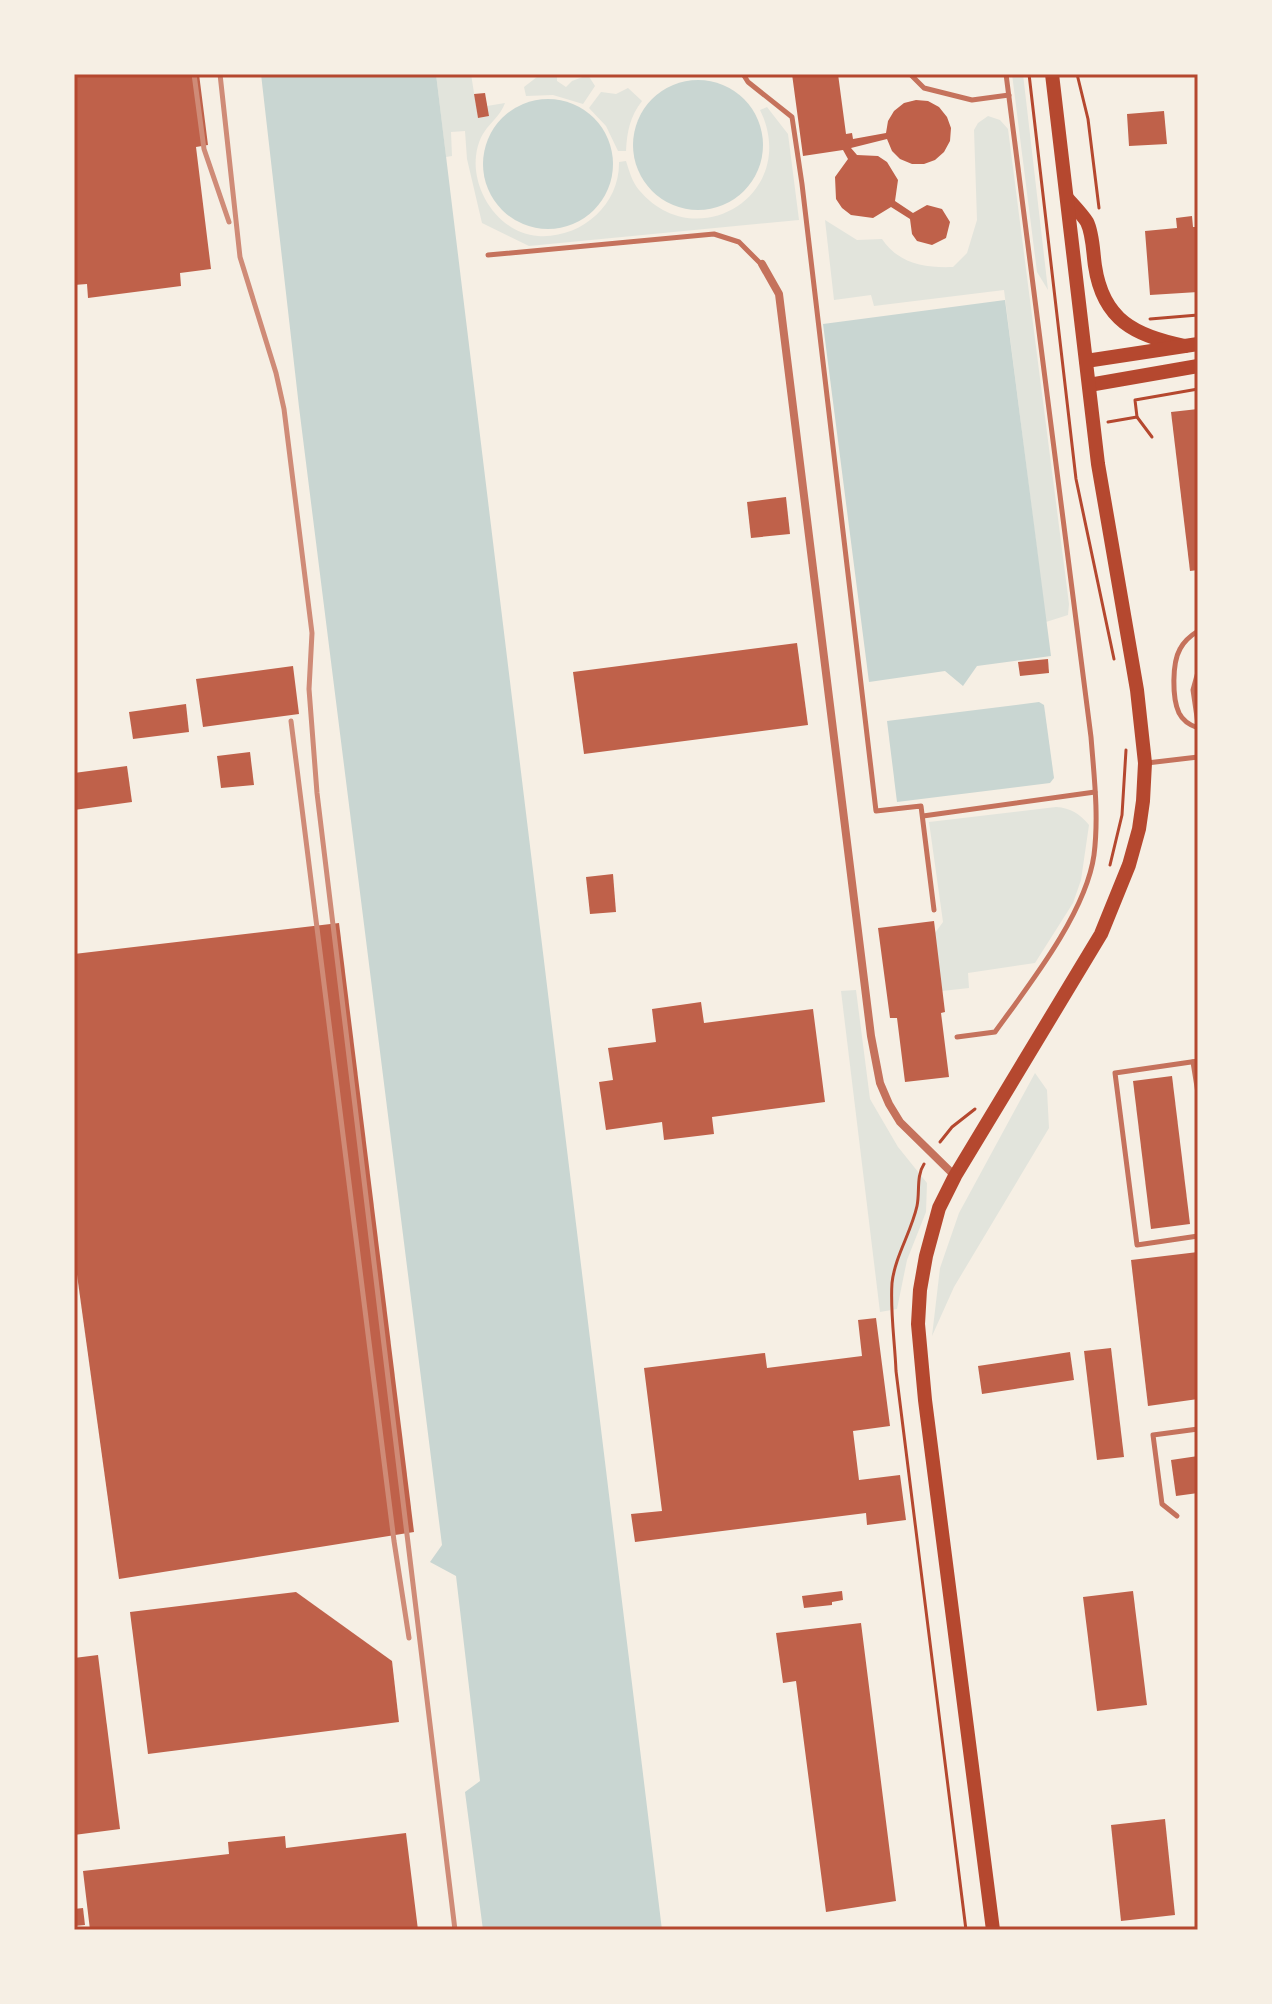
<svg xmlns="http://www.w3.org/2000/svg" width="1272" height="2004" font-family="Rubik,sans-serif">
	<rect width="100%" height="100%" fill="#f6efe4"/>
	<g fill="#e2e4dc">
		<path d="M436,74H471L478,118L488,116L487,106L505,103C497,124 480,125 476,156C472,191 499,233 538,236C581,239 620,205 619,162L626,161C629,170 632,182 639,190C696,258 801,194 760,110L767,107L788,134L799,220L529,246L482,223L467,159L465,131L451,132L452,156L446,157Z"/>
		<polygon points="1012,74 1023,74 1048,290 1037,272"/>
		<polygon points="557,75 557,81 566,87 572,81 588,75 595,86 583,104 553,95 526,96 524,87 537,77"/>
		<path d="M628,88L642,101C630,116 627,132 626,151H618L606,126L589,108L601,92L616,94Z"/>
		<path d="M988,116L1000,120L1008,129L1069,604L1068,615L1046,622L1004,290L874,306L871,295L834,300L825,220L857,240L882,239C899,264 925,268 953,267L967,253L977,220L974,130L978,123Z"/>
		<path d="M1056,807C1071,808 1080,814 1089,825L1081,880L1073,903L1035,963L968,973L969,988L942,991L935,933L943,922L929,822Z"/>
		<polygon points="856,990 870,1099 898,1147 927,1183 926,1212 907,1260 897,1309 880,1312 841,991"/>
		<polygon points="1035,1073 1047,1090 1049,1128 954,1287 932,1336 940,1268 959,1213"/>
	</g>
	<g fill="#c9d6d2">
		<polygon points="261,74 436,74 662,1930 483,1930 465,1792 480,1781 456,1576 430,1562 442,1545 299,407"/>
		<circle cx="698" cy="145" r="65"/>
		<circle cx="548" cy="164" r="65"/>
		<polygon points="1005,300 1051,656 977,666 963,686 945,671 869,682 823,324"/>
		<polygon points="1039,702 1044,705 1054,778 1050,783 897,802 887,721"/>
	</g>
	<g fill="#bf614a">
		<polygon points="74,74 199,74 208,145 196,147 211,269 180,273 181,286 88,298 87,284 74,285"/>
		<polygon points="792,74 838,74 846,134 852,133 853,139 886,133 888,121 894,111 904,103 916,100 928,101 939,107 947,117 951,128 950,141 944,152 935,160 924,164 912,164 900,159 892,151 887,139 851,148 857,155 878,156 887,162 898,180 895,201 913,213 927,205 942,209 950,222 946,238 932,245 917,241 912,234 910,219 891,207 873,218 851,215 842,208 836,199 835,177 848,159 843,150 803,156"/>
		<polygon points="485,93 489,116 478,118 474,94"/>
		<polygon points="1164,111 1167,144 1129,146 1127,114"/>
		<polygon points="1192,216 1193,227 1198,227 1198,292 1150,295 1145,231 1177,228 1176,218"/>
		<polygon points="1198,409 1198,570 1190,571 1171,412"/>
		<polygon points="786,497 790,534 751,538 747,502"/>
		<polygon points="797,643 808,725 584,754 573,672"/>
		<polygon points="1048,659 1049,673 1020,676 1018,662"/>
		<polygon points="293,666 299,714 203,727 196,679"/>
		<polygon points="186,704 189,732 133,739 129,712"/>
		<polygon points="250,752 254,785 221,788 217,756"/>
		<polygon points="127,766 132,802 74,810 74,773"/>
		<polygon points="613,874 616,912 590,914 586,877"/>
		<polygon points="934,921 945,1012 941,1013 949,1077 905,1082 897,1018 890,1018 878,928"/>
		<polygon points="339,923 414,1532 119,1579 74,1253 74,954"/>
		<polygon points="701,1002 704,1023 813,1009 825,1102 712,1117 714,1134 664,1140 662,1122 606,1130 599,1082 613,1080 608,1048 656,1042 652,1009"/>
		<polygon points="1172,1076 1190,1224 1151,1229 1133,1081"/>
		<polygon points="1198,1252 1198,1399 1148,1406 1131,1260"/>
		<polygon points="876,1318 890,1426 853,1431 859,1480 900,1475 906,1520 867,1525 866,1513 635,1542 631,1514 662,1511 644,1368 765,1353 767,1368 862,1356 858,1320"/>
		<polygon points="1111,1348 1124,1457 1097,1460 1084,1351"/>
		<polygon points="1070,1352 1074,1380 982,1394 978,1366"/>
		<polygon points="1198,1456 1198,1493 1176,1496 1171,1460"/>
		<polygon points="842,1591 843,1600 832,1602 832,1605 804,1608 802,1596"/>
		<polygon points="1133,1591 1147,1705 1097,1711 1083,1597"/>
		<polygon points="296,1592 392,1661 399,1722 148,1754 130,1612"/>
		<polygon points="861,1623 896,1901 826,1912 796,1681 783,1683 776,1633"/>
		<polygon points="98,1655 120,1829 74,1835 74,1658"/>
		<polygon points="1165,1819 1175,1915 1121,1921 1111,1825"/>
		<polygon points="406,1833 418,1930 90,1930 83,1871 229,1854 228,1842 285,1836 286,1848"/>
		<polygon points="83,1908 85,1925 74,1926 74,1909"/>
	</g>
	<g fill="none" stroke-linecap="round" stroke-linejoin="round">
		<g stroke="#b5482f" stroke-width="3">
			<polyline points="1029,74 1076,479 1114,659"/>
			<polyline points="1077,74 1088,119 1099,208"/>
			<polyline points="1150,319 1198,315"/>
			<polyline points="1137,417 1152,437"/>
			<polyline points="1108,422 1137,417 1135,400 1198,389"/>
			<polyline points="1110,865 1122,815 1126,750"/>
			<polyline points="940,1142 952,1127 975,1109"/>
			<path d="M924,1164C916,1176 920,1192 917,1206C911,1233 895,1256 892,1283C890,1312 895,1343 896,1371L966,1930"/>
		</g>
		<g stroke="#c5725c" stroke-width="5">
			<polyline points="743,74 748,82 792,117 802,184 876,811 921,806 934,910"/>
			<polyline points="910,74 924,88 972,100 1009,95"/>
			<polyline points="488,255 714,234 739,242 761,264"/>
			<path d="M1198,631C1190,636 1184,641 1180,649C1172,663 1172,698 1179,713C1183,721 1189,725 1198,728"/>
			<polyline points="1198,672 1193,690 1198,724"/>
			<polyline points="1147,763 1198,757"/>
			<polyline points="923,816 1095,792"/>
			<path d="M957,1037L995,1032C1029,985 1086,913 1094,855C1099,815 1094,776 1091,737L1006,74"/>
			<polyline points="1198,1061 1115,1073 1137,1245 1198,1236"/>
			<polyline points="1193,1062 1198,1093"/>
			<polyline points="1177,1516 1162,1504 1153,1435 1198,1429"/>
		</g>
		<polyline stroke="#c5725c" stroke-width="8" points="762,264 779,294 871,1036 880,1083 889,1104 900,1122 955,1176"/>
		<g stroke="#b5482f" stroke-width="14">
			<path d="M1067,198C1073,205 1082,214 1087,222C1093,234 1093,253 1095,266C1103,320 1135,336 1185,346"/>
			<polyline points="1086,361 1198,344"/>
			<polyline points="1089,385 1198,366"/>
			<polyline points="993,1930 925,1400 918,1324 920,1290 926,1256 939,1208 955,1176 1101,934 1129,865 1139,829 1143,801 1145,763 1137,690 1098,464 1052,74"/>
		</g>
		<g stroke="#cf8b77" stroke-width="5">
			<polyline points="194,74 204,149 229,222"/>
			<polyline points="220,74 240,257 276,373 284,409 312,633 309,689 317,793 455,1930"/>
			<polyline points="291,721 394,1541 409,1638"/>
		</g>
	</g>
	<rect width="1272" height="2004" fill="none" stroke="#f6efe4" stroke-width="152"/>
	<rect x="76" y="76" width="1120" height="1852" fill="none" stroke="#b5482f" stroke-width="3"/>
</svg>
